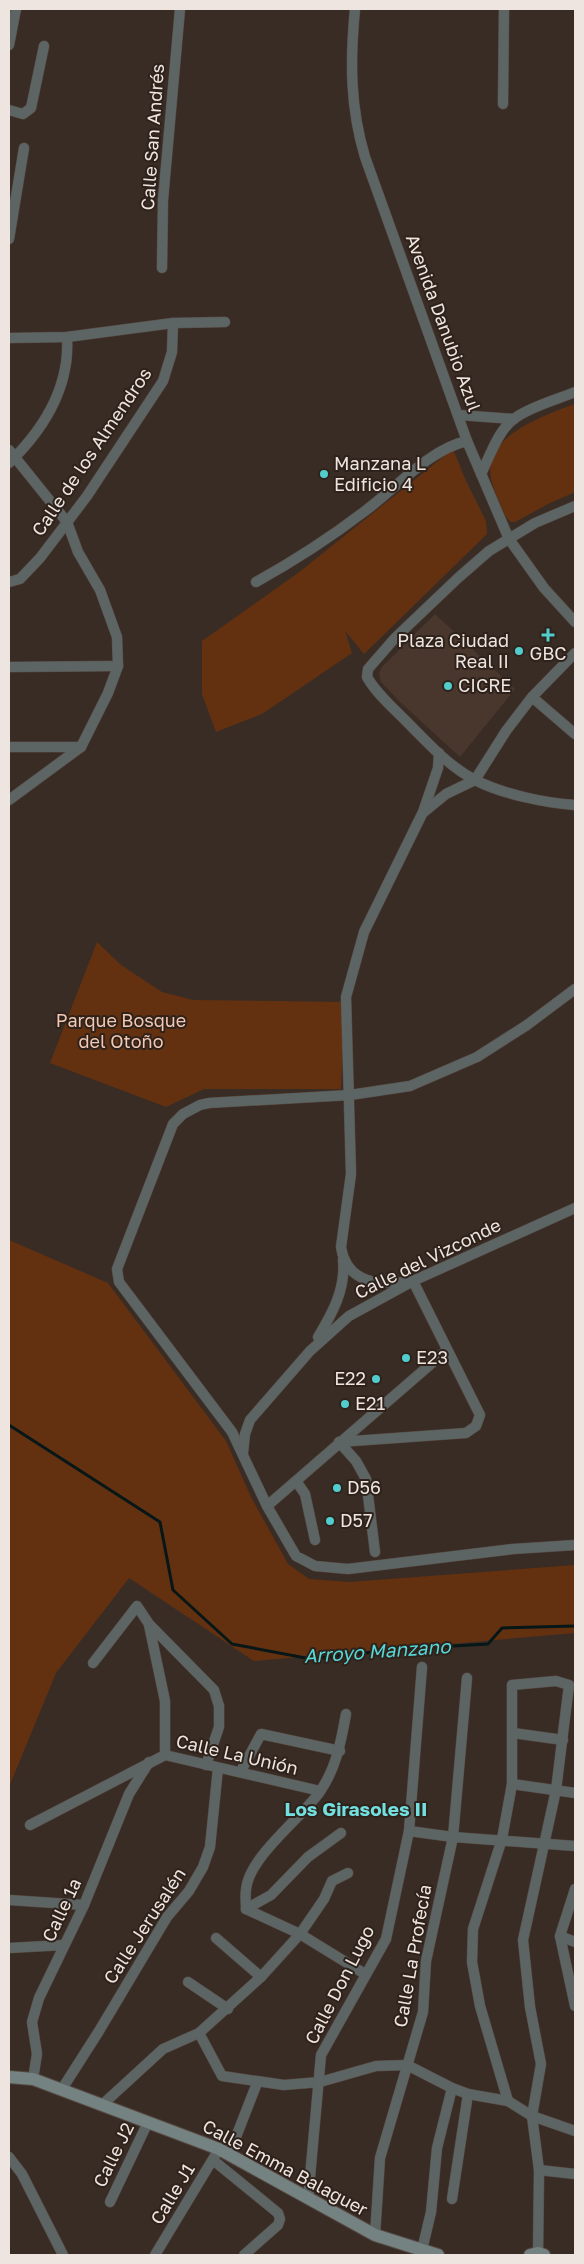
<svg xmlns="http://www.w3.org/2000/svg" width="584" height="2264" font-family="'Golos Text',sans-serif">
	<rect width="100%" height="100%" fill="#392c25"/>
	<polygon fill="#49372d" points="435,614 515,689 460,757 401,703 381,682 379,674 381,668"/>
	<g fill="#643110">
		<path d="M575,404V492L548,504L515,522H511L506,517C500,503 490,485 490,469C491,433 548,414 575,404Z"/>
		<polygon points="453,449 466,481 486,521 487,534 364,654 345,631 352,653 262,714 216,732 202,694 202,641 298,573"/>
		<polygon points="97,942 121,965 162,992 193,1000 344,1002 341,1089 204,1089 166,1107 50,1063"/>
		<polygon points="9,1240 108,1283 226,1441 251,1497 288,1564 309,1579 349,1582 575,1565 575,1633 254,1661 129,1578 56,1673 9,1787"/>
	</g>
	<g fill="none" stroke-linecap="round" stroke-linejoin="round">
		<polyline stroke="#071717" stroke-width="3" points="9,1425 160,1522 173,1590 232,1644 311,1659 400,1649 488,1644 502,1628 575,1626"/>
		<g stroke="#564a43" stroke-width="11">
			<g id="street">
				<path d="M355,9C350,61 350,107 365,157L467,441L509,539L544,588L575,622"/>
				<polyline points="9,45 16,9"/>
				<polyline points="503,104 504,9"/>
				<polyline points="9,110 23,114 31,108 44,46"/>
				<polyline points="9,239 24,148"/>
				<polyline points="162,268 163,200 180,9"/>
				<polyline points="9,338 67,337 173,323 225,322"/>
				<polyline points="459,415 514,419"/>
				<polyline points="9,450 67,522 78,552 100,590 117,637 118,666 108,693 81,747 9,800"/>
				<path d="M9,463C44,429 70,386 67,337"/>
				<path d="M481,474C490,456 498,430 515,418C532,406 556,400 575,392"/>
				<path d="M575,506L535,523L489,551L458,578L395,638L368,669L367,677C376,693 392,707 405,720C426,741 448,766 475,780C502,794 545,803 575,805"/>
				<polyline points="9,582 20,579 40,558 87,496 163,381 172,352 173,323"/>
				<path d="M256,582C294,561 331,537 365,511C396,488 430,449 467,441"/>
				<polyline points="9,667 118,666"/>
				<polyline points="532,697 575,734"/>
				<polyline points="9,747 81,747"/>
				<polyline points="424,812 446,794 475,780 506,731 532,697 575,653"/>
				<polyline points="575,989 527,1025 477,1057 410,1086 350,1095 209,1103 200,1105 183,1114 173,1124 117,1269 119,1282 232,1432 267,1506 296,1556 315,1566 348,1569 513,1549 575,1545"/>
				<path d="M413,1281C382,1286 347,1285 341,1247L351,1174L346,997L364,932L423,812L438,768L439,753"/>
				<path d="M318,1337C332,1314 346,1289 343,1260"/>
				<polyline points="339,1442 466,1433 476,1426 480,1415 413,1281"/>
				<polyline points="339,1442 356,1461 366,1479 375,1552"/>
				<polyline points="243,1453 245,1434 250,1420 310,1351 349,1316 413,1281 575,1208"/>
				<polyline points="296,1481 305,1494 315,1540"/>
				<polyline points="267,1506 447,1350"/>
				<polyline points="149,1625 165,1701 165,1755"/>
				<polyline points="93,1663 137,1606 149,1624 214,1690 219,1706 219,1727 206,1765"/>
				<polyline points="513,1733 563,1740"/>
				<polyline points="241,1771 261,1734 340,1751"/>
				<polyline points="512,1784 575,1793"/>
				<polyline points="30,1825 165,1755 320,1791"/>
				<polyline points="409,1831 453,1837 575,1846"/>
				<polyline points="575,1889 560,1936 575,2006"/>
				<polyline points="9,1900 84,1905"/>
				<path d="M246,1909C246,1903 245,1896 246,1890C248,1858 300,1819 319,1793C336,1769 341,1742 346,1714"/>
				<polyline points="246,1909 300,1934 365,1974"/>
				<polyline points="246,1909 271,1895 308,1857 341,1833"/>
				<polyline points="560,1936 575,1942"/>
				<polyline points="216,1938 261,1977"/>
				<polyline points="9,1948 64,1945"/>
				<polyline points="188,1982 228,2009"/>
				<polyline points="199,2033 222,2076 284,2085 320,2082 376,2066 407,2065 452,2088 468,2094 508,2101 532,2116 575,2131"/>
				<polyline points="33,2079 37,2054 32,2022 39,1998 84,1905 129,1794 149,1762"/>
				<polyline points="62,2089 99,2031 167,1917 189,1891 203,1867 210,1847 218,1768"/>
				<polyline points="508,2101 480,2006 472,1962 473,1929 502,1839 512,1784 512,1685 556,1681 569,1685 556,1790 523,1940 530,2007 541,2064 532,2116 539,2170 538,2255"/>
				<polyline points="103,2104 163,2049 199,2033 261,1977 300,1934 324,1899 332,1881 348,1873"/>
				<polyline points="229,2155 257,2083"/>
				<polyline points="9,2157 22,2174 63,2255"/>
				<polyline points="213,2160 278,2213 280,2219 278,2225 244,2255"/>
				<polyline points="539,2170 575,2174"/>
				<polyline points="308,2199 321,2055 386,1939 409,1831 422,1667"/>
				<polyline points="452,2199 468,2094"/>
				<polyline points="110,2202 148,2122"/>
				<polyline points="375,2235 380,2158 423,2012 426,1961 453,1837 467,1678"/>
				<polyline points="422,2250 431,2212 437,2148 452,2088"/>
				<polyline points="155,2255 216,2154"/>
			</g>
		</g>
		<g stroke="#564a43" stroke-width="14">
			<g id="secondary">
				<polyline points="9,2077 33,2079 219,2149 375,2235 438,2255"/>
				<polyline points="530,2255 538,2253 544,2255"/>
			</g>
		</g>
		<use href="#street" stroke="#5c6464" stroke-width="10"/>
		<use href="#secondary" stroke="#758282" stroke-width="12"/>
	</g>
	<g fill="#52cdce" stroke="#2e221b" stroke-width="2">
		<circle cx="324" cy="474" r="5"/>
		<path d="M545.5 627.5h5v5h5v5h-5v5h-5v-5h-5v-5h5z"/>
		<circle cx="519" cy="651" r="5"/>
		<circle cx="448" cy="686" r="5"/>
		<circle cx="406" cy="1358" r="5"/>
		<circle cx="376" cy="1379" r="5"/>
		<circle cx="345" cy="1404" r="5"/>
		<circle cx="337" cy="1488" r="5"/>
		<circle cx="330" cy="1521" r="5"/>
	</g>
	<g text-anchor="middle" stroke-width="4" stroke-linejoin="round" paint-order="stroke">
		<g font-size="18" fill="#eee5e0" stroke="#2e221b">
			<text transform="translate(153 137) rotate(-86)" y="6">Calle San Andrés</text>
			<text transform="translate(443 323) rotate(70)" y="6">Avenida Danubio Azul</text>
			<text transform="translate(92 452) rotate(-56)" y="6">Calle de los Almendros</text>
			<text transform="translate(428 1259) rotate(-26)" y="6">Calle del Vizconde</text>
			<text transform="translate(237 1755) rotate(13)" y="6">Calle La Unión</text>
			<text transform="translate(62 1910) rotate(-65)" y="6">Calle 1a</text>
			<text transform="translate(145 1926) rotate(-57)" y="6">Calle Jerusalén</text>
			<text transform="translate(413 1956) rotate(-80)" y="6">Calle La Profecía</text>
			<text transform="translate(340 1985) rotate(-63)" y="6">Calle Don Lugo</text>
			<text transform="translate(114 2155) rotate(-64)" y="6">Calle J2</text>
			<text transform="translate(285 2168) rotate(28)" y="6">Calle Emma Balaguer</text>
			<text transform="translate(173 2194) rotate(-59)" y="6">Calle J1</text>
		</g>
		<g font-size="18" fill="#eee5e0" stroke="#2e221b" text-anchor="start">
			<text x="334" y="470">Manzana L<tspan x="334" dy="21">Edificio 4</tspan></text>
			<text x="509" y="647" text-anchor="end">Plaza Ciudad<tspan x="509" dy="21">Real II</tspan></text>
			<text x="548" y="660" text-anchor="middle">GBC</text>
			<text x="458" y="692">CICRE</text>
			<text x="416" y="1364">E23</text>
			<text x="366" y="1385" text-anchor="end">E22</text>
			<text x="355" y="1410">E21</text>
			<text x="347" y="1494">D56</text>
			<text x="340" y="1527">D57</text>
		</g>
		<g font-size="18" fill="#f2c8b2" stroke="#2e221b">
			<text x="121" y="1027">Parque Bosque<tspan x="121" dy="21">del Otoño</tspan></text>
		</g>
		<g font-size="19" font-style="italic" fill="#56d8d9" stroke="#2e221b">
			<text transform="translate(377 1651) rotate(-4)" y="7">Arroyo Manzano</text>
		</g>
		<g font-size="19" font-weight="bold" fill="#73e0e0" stroke="#2e221b">
			<text x="356" y="1816">Los Girasoles II</text>
		</g>
	</g>
	<rect width="584" height="2264" fill="none" stroke="#eee5e0" stroke-width="20"/>
</svg>
